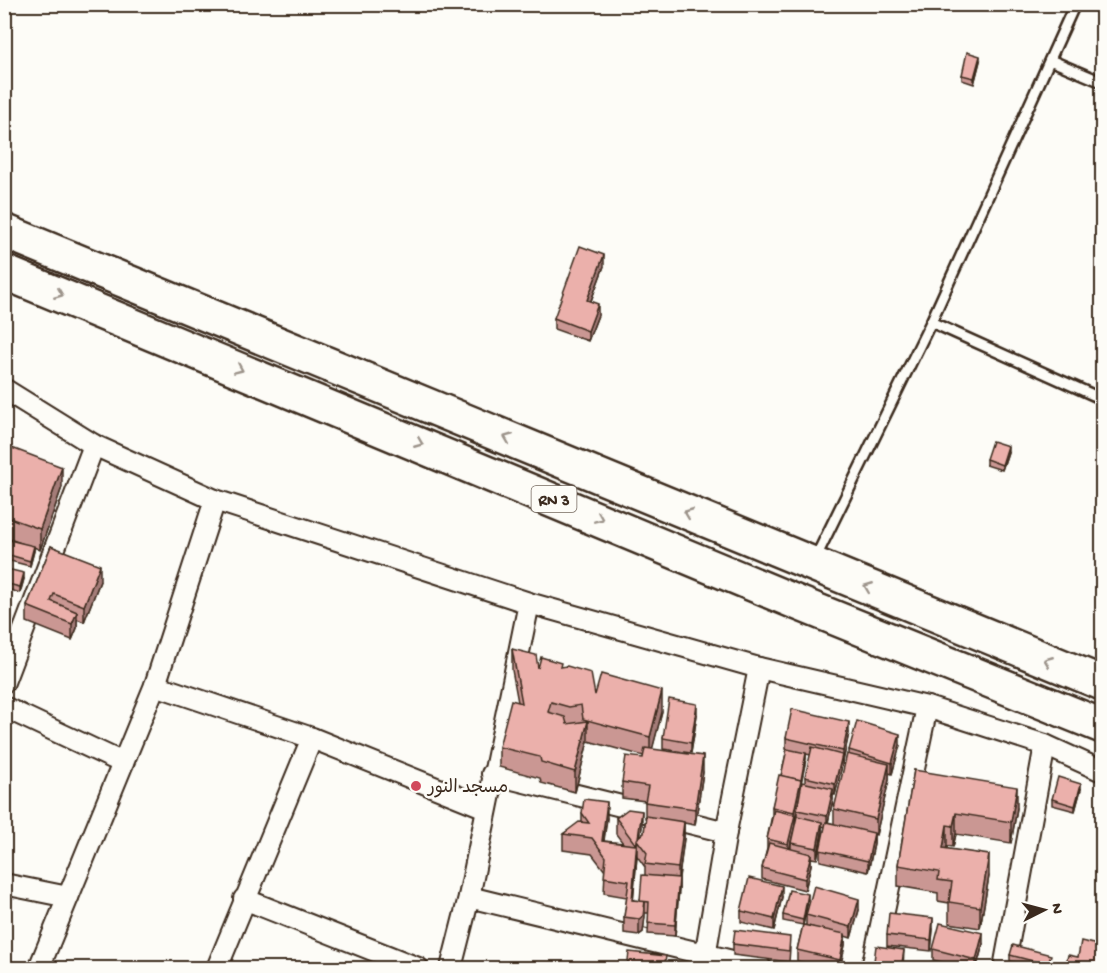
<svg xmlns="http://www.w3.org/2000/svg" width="1107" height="973" font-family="'Gochi Hand','Playpen Sans Arabic',sans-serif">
	<rect width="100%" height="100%" fill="#fdfcf7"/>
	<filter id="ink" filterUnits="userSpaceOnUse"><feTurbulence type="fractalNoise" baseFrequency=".0167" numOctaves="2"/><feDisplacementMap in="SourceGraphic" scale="12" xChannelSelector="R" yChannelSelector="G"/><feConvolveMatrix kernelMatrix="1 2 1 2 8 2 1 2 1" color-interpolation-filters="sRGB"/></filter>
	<g filter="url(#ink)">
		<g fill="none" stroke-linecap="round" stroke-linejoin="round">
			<g stroke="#3b2a1e" stroke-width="14">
				<g id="service">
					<polyline points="1050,60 1102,82"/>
					<polyline points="931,322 1102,399"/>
					<polyline points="815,559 931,322 1075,4"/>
				</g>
			</g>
			<g stroke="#3b2a1e" stroke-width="24">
				<g id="minor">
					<polyline points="4,389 94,445 215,500 529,603 759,668 927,707 1045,745 1102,771"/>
					<polyline points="4,682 94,445"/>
					<polyline points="155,685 312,738 486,808"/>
					<polyline points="4,707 123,763"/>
					<polyline points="492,774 726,832"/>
					<polyline points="4,884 68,897"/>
					<polyline points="469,897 761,968"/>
					<polyline points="244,899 418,968"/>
					<polyline points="39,968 155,685 215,500"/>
					<polyline points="217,968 312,738"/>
					<polyline points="451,968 469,897 529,603"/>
					<polyline points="703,968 726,832 759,668"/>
					<polyline points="872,968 927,707"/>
					<polyline points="1004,968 1045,745"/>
				</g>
			</g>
			<g stroke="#3b2a1e" stroke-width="38">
				<g id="trunk">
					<polyline points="4,231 1102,683"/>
					<polyline points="4,272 798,603 1102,726"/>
				</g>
			</g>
			<use href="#service" stroke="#fdfcf7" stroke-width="9"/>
			<use href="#minor" stroke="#fdfcf7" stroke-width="20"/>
			<use href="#trunk" stroke="#fdfcf7" stroke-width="33"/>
		</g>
		<g fill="#ca9793" stroke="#3b2a1e" stroke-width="1.5" fill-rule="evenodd">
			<polygon points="980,61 974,84 962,80 962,75"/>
			<polygon points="604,266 591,301 598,315 588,341 554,329 554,318"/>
			<polygon points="4,445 62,487 40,550 34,547 34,551 30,566 6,560 6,554 21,543 4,537"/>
			<polygon points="1008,452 1002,470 986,465 986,459"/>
			<polygon points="51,546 100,581 84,622 77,619 77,628 72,640 27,622 27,606"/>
			<polygon points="4,579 24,579 20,593 4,588"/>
			<path d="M512,649L538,668L561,667L595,695L662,712L652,749L703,772L695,825L684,823V838L679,878V889L675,936L648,934L649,913H645L643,932L639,935L624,933V917L627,897L604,893L605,871L592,854L563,850V834L582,822V813L607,818L604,841L623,843L616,834V818L642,827L640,836L644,833L646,818H645V801L622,798V782L643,758L644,756L588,741L575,792L541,783L540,778L499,767V747L518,702L512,670ZM637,856L645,867V876L640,901L633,900Z"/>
			<polygon points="697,715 691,753 663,749 663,738"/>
			<path d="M849,733L835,795H833V800L828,822L834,824V809L849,754V750L900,745L892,774L889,773V780L876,835L874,834V844L868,872L820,861V850L825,827L822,826V833L817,859L811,858V865L805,890L762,879V868L767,849V839L772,815V807L781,776L787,749H786V738ZM806,754L811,755L805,777V783L801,789V783L806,759ZM797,811V818L791,843V849L790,848Z"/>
			<polygon points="914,770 1017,808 1011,843 956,834 953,847 947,846 947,849 989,876 980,928 949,923 949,903 938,901 938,893 898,886 898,865"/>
			<polygon points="1081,789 1075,811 1052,805 1052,799"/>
			<polygon points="782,897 774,930 741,922 741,911"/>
			<polygon points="808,900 803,925 815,928 806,926 806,915 859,910 851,938 845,936 845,945 840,969 830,969 797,961 797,950 803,925 783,921 783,915"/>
			<polygon points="933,929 931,951 887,946 887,935"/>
			<polygon points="733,944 790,948 789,962 733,955"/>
			<polygon points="983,944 977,966 946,963 933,960 933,949"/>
			<polygon points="1010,955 1051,960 1049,969 1040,969 1010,961"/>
		</g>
		<g fill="#a47b78" stroke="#3b2a1e" stroke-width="1.5">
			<polygon points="980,56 980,61 974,84 974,78"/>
			<polygon points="604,255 604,266 587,311 587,300"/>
			<polygon points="598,304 598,315 588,341 588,331"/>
			<polygon points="1008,446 1008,452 1002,470 1002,465"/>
			<polygon points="62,467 62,487 40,550 40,529"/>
			<polygon points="34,546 34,551 30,566 30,561"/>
			<polygon points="100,565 100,581 84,622 84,606"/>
			<polygon points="24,573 24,579 20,593 20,587"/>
			<polygon points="77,612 77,628 72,640 72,624"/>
			<polygon points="662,691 662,712 650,758 650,737"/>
			<polygon points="697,704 697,715 691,753 691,743"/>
			<polygon points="588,721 588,741 575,792 575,772"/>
			<polygon points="849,722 849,733 843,762 843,751"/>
			<polygon points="900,734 900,745 892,774 892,763"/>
			<polygon points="806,753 806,759 801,783 801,791 795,819 795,826 788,855 788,844"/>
			<polygon points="842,755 842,766 835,795 835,784"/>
			<polygon points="703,756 703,772 695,825 695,809"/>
			<polygon points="889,764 889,780 876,835 876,819"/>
			<polygon points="1081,784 1081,789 1075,811 1075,806"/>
			<polygon points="1017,787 1017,808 1011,843 1011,822"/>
			<polygon points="833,789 833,800 827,827 827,816"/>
			<polygon points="607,802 607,818 602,852 602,841"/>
			<polygon points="642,811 642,827 639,843 638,838"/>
			<polygon points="956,813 956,834 953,847 953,826"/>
			<polygon points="684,822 684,838 678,884 678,868"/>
			<polygon points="822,822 822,833 817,859 817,848"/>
			<polygon points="947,825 947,846 943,869 943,848"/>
			<polygon points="874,833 874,844 868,872 868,861"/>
			<polygon points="637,840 637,856 632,916 632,900"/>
			<polygon points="811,854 811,865 805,890 805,879"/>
			<polygon points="989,855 989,876 980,928 980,907"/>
			<polygon points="679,878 679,889 675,936 675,925"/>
			<polygon points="782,886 782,897 774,930 774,919"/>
			<polygon points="808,894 808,900 803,925 803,920"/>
			<polygon points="859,899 859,910 851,938 851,927"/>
			<polygon points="645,901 645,917 643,932 639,935 639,919"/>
			<polygon points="933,918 933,929 931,951 931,940"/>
			<polygon points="983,933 983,944 976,969 976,960"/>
			<polygon points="845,934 845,945 840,969 840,960"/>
			<polygon points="904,950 903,969 901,969"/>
		</g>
		<g fill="#ebb0ab" stroke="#3b2a1e" stroke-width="1.5">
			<polygon points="967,52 980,56 974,78 962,75"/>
			<polygon points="580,246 604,255 587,300 598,304 588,331 554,318"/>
			<polygon points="992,441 1008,446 1002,465 986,459"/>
			<polygon points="4,445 62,467 40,529 4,516"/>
			<polygon points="9,540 34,546 30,561 6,554"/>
			<polygon points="51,546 100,565 84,606 54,594 51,601 77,612 72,624 27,606"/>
			<polygon points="7,569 24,573 20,587 4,583"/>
			<polygon points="512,649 536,655 538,668 541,657 561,663 560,667 567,666 591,673 595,695 601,674 662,691 650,737 583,719 581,705 569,707 551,702 548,712 565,717 567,724 588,721 575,772 541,762 540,757 499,747 511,700 522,703"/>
			<polygon points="669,699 697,704 691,743 663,738"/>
			<polygon points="792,709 849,722 843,751 786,738"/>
			<polygon points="857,721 900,734 892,763 849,750"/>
			<polygon points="812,747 842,755 835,784 805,777"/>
			<polygon points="645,748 703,756 695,809 645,802 648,786 622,782 626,756 643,758"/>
			<polygon points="787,749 806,753 801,780 781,776"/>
			<polygon points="847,754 889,764 876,819 834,809"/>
			<polygon points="914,770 1017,787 1011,822 956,813 953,826 947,825 943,848 989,855 980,907 949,902 952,882 938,880 939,872 898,865"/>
			<polygon points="779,775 801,780 794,812 772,807"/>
			<polygon points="1058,777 1081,784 1075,806 1052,799"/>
			<polygon points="802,782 833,789 827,816 797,810"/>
			<polygon points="584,799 607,802 602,841 636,845 616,818 628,809 642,811 638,838 644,833 646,816 684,822 678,868 645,864 647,853 637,840 632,900 645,901 643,916 639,919 624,917 629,881 604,877 606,857 592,838 563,834 579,822 589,823 582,813"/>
			<polygon points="774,810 795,815 788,844 767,839"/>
			<polygon points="797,816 822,822 817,848 791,843"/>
			<polygon points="826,822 874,833 868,861 820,850"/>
			<polygon points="769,843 811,854 805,879 762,868"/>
			<polygon points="642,875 679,878 675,925 648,923 649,902 640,901"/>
			<polygon points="749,878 782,886 774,919 741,911"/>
			<polygon points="814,886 859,899 851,927 806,915"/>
			<polygon points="789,890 808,894 803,920 783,915"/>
			<polygon points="889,913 933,918 931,940 887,935"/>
			<polygon points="940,923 983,933 976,960 933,949"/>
			<polygon points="803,925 845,934 840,960 797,950"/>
			<polygon points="735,930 790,937 789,951 733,944"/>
			<polygon points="1081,941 1102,946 1102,969 1065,969 1068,955 1078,957"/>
			<polygon points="1013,945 1051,955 1048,965 1010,955"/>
			<polygon points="876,946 904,950 901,969 873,969"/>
			<polygon points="629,952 666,956 664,969 627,969"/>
			<polygon points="931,962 980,966 980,969 930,969"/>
		</g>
		<defs><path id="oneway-chevron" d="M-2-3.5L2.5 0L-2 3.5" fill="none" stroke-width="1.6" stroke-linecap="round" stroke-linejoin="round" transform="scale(1.5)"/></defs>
		<g stroke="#9c938a">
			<use href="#oneway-chevron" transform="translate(59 294) rotate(22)"/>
			<use href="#oneway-chevron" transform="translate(239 369) rotate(23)"/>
			<use href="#oneway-chevron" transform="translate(508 438) rotate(-158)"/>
			<use href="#oneway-chevron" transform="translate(419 443) rotate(22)"/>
			<use href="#oneway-chevron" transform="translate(688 513) rotate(-158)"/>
			<use href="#oneway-chevron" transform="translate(599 518) rotate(23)"/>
			<use href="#oneway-chevron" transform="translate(868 587) rotate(-158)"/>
			<use href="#oneway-chevron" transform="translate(1048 661) rotate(-158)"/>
		</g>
	</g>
	<circle fill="#d1495b" stroke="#fdfcf7" stroke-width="2" cx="416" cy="786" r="6"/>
	<g text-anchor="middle" stroke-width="5" stroke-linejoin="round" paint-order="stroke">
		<rect fill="#fdfcf7" stroke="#75695f" stroke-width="1.5" x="531.5" y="486" width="45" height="26" rx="4.5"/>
		<g font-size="16" font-weight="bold" fill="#3b2a1e">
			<text x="554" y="505">RN 3</text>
		</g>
		<g font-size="18" fill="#3b2a1e" stroke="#fdfcf7" text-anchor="start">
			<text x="428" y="792">مسجد النور</text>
		</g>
	</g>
	<rect width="1107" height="973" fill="none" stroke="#fdfcf7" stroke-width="24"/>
	<rect x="12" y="12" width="1083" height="949" fill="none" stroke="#3b2a1e" stroke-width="2" filter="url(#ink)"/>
	<g transform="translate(1044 910) rotate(84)" stroke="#fdfcf7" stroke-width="4.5" paint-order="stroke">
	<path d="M0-4.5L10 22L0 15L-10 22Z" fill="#3b2a1e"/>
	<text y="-9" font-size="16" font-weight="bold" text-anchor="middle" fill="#3b2a1e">N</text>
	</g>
</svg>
